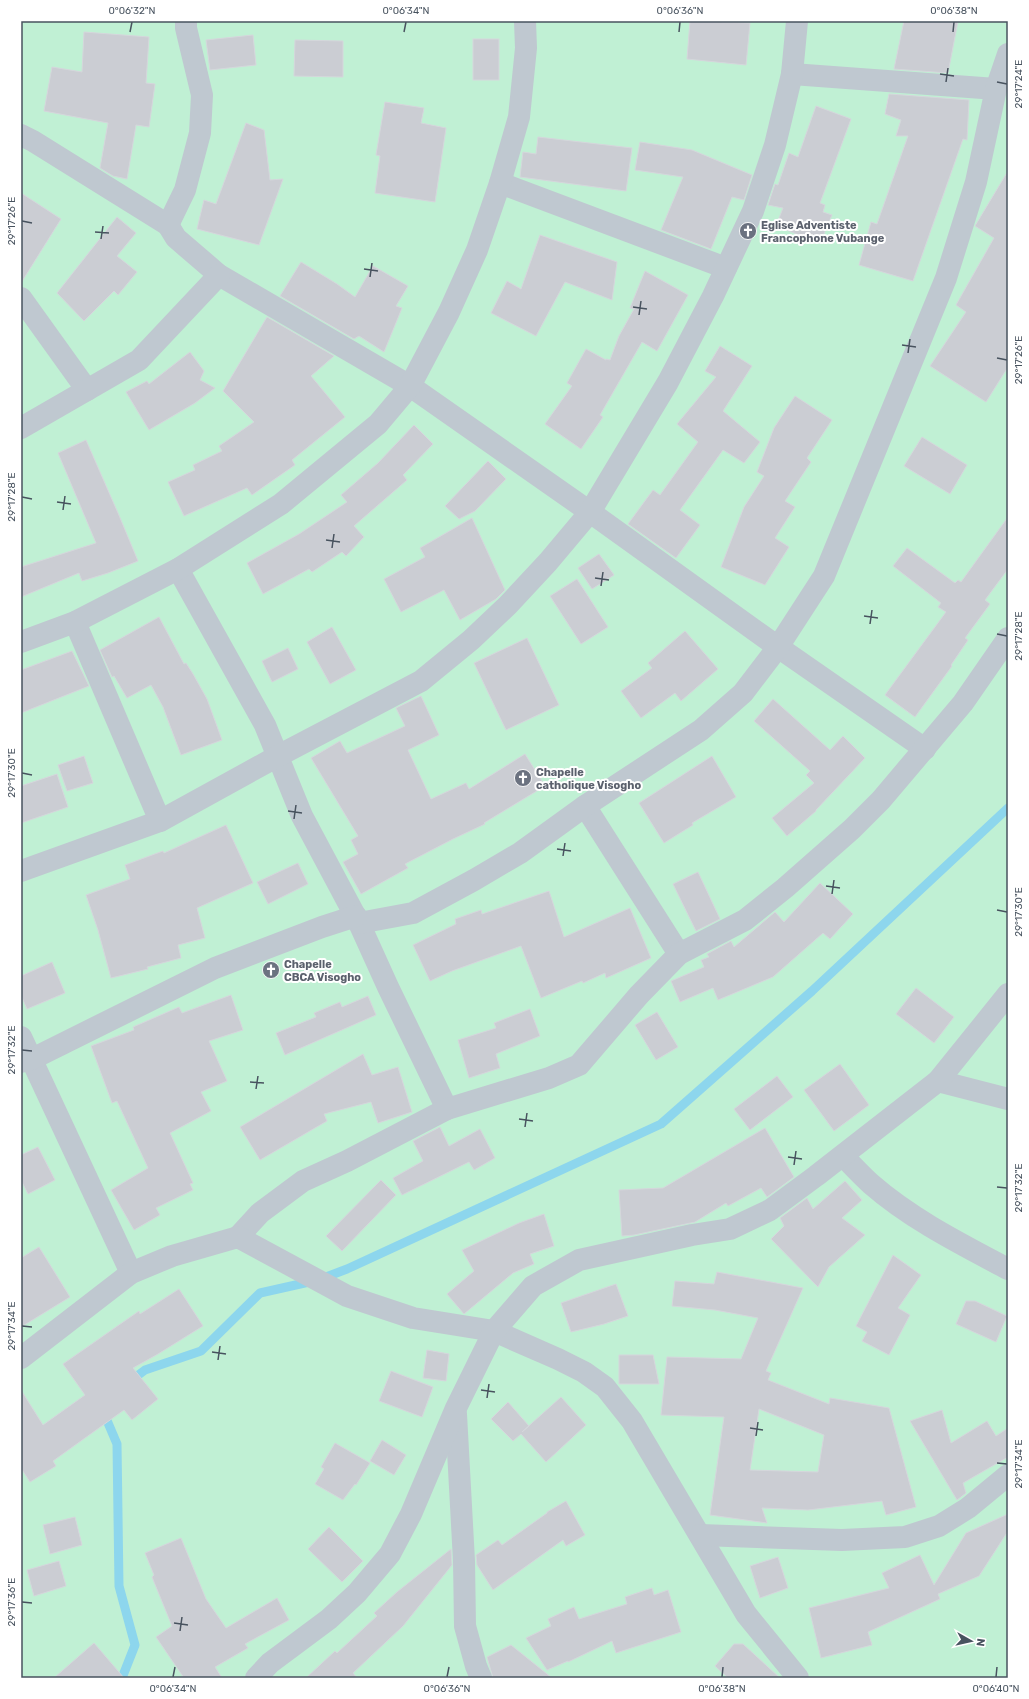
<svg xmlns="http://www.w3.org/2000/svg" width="1029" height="1699" font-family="Rubik,sans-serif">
	<rect width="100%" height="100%" fill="#f3f1f1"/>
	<rect fill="#c0f0d4" x="21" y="21" width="987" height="1657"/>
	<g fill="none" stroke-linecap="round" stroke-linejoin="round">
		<g stroke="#8dd6ed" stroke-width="9">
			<polyline points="129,1382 145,1370 201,1351 260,1293 318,1280 347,1269 661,1124 812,991 1008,808"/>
			<polyline points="103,1411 117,1444 119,1586 135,1645 122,1678"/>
		</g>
	</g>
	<g fill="#cbcdd3" stroke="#d5d7dc" fill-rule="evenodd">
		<polygon points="690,21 750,23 746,65 687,59"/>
		<polygon points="904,21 958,21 948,73 894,69"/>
		<polygon points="84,32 149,37 146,83 155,84 149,127 136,125 127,179 113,176 100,168 108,123 44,111 52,67 82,72"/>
		<polygon points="253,35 256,65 210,70 206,40"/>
		<rect x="473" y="39" width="26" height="41"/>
		<polygon points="295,40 343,41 343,77 294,76"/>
		<polygon points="889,94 969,100 967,140 963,139 913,281 859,265 871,222 877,224 908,136 896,136 901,120 885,114"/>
		<polygon points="385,102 424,108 421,123 446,128 435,202 375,193 380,156 376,155"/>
		<polygon points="816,106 851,119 820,203 825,205 823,212 832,215 820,243 776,226 783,208 768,205 775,184 778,185 789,153 798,157"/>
		<polygon points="246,123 264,130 270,180 283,179 259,245 197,229 204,200 216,204"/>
		<polygon points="538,137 632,148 626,191 520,177 523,152 536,154"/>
		<polygon points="640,142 692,150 752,175 744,200 732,197 711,249 661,230 683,177 635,170"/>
		<polygon points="1008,171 1008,367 986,402 930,366 966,312 956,305 994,238 975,226"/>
		<polygon points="21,193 61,219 21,283"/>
		<polygon points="117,217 136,233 117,256 137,272 118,295 114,291 84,321 57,293"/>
		<polygon points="540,235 617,262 612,300 565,282 536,336 491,313 507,281 521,289"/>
		<polygon points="301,262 337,284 355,297 373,266 408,286 396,306 402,308 384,352 359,336 354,339 280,296"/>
		<polygon points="645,271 688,295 657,351 642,342 600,415 603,417 581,449 545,424 572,386 567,383 586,349 606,360 606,359 610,360 619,336 634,309 630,308"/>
		<polygon points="267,317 334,356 311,376 345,417 292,460 295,465 252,495 247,488 184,516 168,482 195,470 193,465 222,451 219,446 254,422 223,391"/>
		<polygon points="720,346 752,366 723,411 760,442 744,463 723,450 680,510 700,525 676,558 628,524 653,490 660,495 698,442 677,424 716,377 705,371"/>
		<polygon points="190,352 204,371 200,380 215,388 195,403 149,430 126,392 147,381 149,384"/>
		<polygon points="795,396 832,420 807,458 811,462 785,501 795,507 775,538 789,547 765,585 721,567 744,507 764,476 757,472 774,428"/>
		<polygon points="414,425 433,444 403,475 407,480 354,526 364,537 346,556 342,552 312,572 309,569 263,594 247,563 299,534 347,502 341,495 378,463"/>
		<polygon points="922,437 967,465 950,494 904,466"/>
		<polygon points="86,440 118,513 138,561 108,573 82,581 79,573 21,597 21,567 96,543 58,453"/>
		<polygon points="488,461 506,479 475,511 459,519 445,506"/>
		<polygon points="1008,517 1008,569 985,600 990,604 965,638 968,640 951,665 952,666 915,717 885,695 946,612 938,607 941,603 893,566 907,548 955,583 958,580 961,582"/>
		<polygon points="472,518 505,590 496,599 460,620 444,590 401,612 384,579 425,557 420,548"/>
		<polygon points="599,554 614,575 592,589 578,568"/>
		<polygon points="577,579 608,627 581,644 550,596"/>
		<polygon points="159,617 184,664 186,663 193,674 207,699 222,740 181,755 163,707 151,685 127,698 114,676 112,677 100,650"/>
		<polygon points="332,627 356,670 330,684 307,642"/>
		<polygon points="685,631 718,669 681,701 675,693 641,718 621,691 652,668 648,663"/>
		<polygon points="527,638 559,705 506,730 474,663"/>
		<polygon points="288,648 298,669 272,682 262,661"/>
		<polygon points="72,651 89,686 21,713 21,670"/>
		<polygon points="421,696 439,735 408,750 431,799 466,783 469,789 525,754 545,786 484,823 485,824 453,839 405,864 408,868 361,894 343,862 358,854 351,840 358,836 311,758 340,741 347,753 405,726 396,708"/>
		<polygon points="773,699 830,750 843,736 865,758 816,810 816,811 787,836 772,818 814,783 806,775 810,771 754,721"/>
		<polygon points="84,756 93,783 67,791 58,765"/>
		<polygon points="712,756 736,797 692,823 693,825 664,843 639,803"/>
		<polygon points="57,774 68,807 21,823 21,786"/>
		<polygon points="226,825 253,883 197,908 205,938 178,945 181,958 147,967 148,969 111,978 98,930 86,895 130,879 125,865 163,851 164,853"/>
		<polygon points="298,863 308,884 268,904 257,882"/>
		<polygon points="698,872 720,919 696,931 673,884"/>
		<polygon points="820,883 853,914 830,939 823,933 773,977 718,1000 713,988 680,1002 671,981 704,967 701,960 709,957 707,954 731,941 734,947 775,912 784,922"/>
		<polygon points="549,891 564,937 630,908 651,958 606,978 605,973 583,983 582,981 541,998 521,946 452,971 430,981 413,945 456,924 455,919 481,910 482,914"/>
		<polygon points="52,962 65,993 27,1009 21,995 21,976"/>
		<polygon points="916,988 954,1017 934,1043 896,1014"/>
		<polygon points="231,995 243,1030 209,1041 227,1081 201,1092 211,1111 170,1133 193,1183 190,1184 193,1190 156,1208 160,1215 134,1230 111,1190 148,1168 117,1101 112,1103 91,1046 134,1030 133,1027 179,1007 182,1013"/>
		<polygon points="368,996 376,1015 285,1055 276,1033 316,1017 314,1013 340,1002 342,1007"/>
		<polygon points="530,1009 540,1036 496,1054 500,1068 469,1078 458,1040 496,1028 494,1023"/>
		<polygon points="657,1012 678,1047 656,1060 635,1025"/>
		<polygon points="363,1054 372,1075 398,1067 412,1112 378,1123 371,1102 324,1114 327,1121 260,1160 240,1127"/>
		<polygon points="840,1064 869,1105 834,1131 804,1090"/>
		<polygon points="777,1076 793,1097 750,1130 734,1109"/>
		<polygon points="440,1127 449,1146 480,1129 495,1158 474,1170 469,1162 402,1195 393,1178 423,1161 413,1141"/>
		<polygon points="765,1128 794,1177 767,1197 761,1188 728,1206 726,1203 695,1222 634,1235 622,1236 619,1190 663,1188"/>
		<polygon points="38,1147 55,1180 28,1194 21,1180 21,1155"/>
		<polygon points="381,1180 396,1195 342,1251 326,1236"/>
		<polygon points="845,1181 862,1200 842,1218 865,1235 829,1267 818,1287 771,1239 784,1226 780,1218 807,1198 813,1209"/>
		<polygon points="544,1214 554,1246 530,1254 534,1264 513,1273 464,1314 447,1294 474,1271 462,1250 519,1223"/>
		<polygon points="39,1247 70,1297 21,1327 21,1258"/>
		<polygon points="893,1255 921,1275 898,1308 910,1315 889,1355 862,1341 867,1332 856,1326"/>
		<path d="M717,1272L803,1288L766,1371L771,1373L768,1380L829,1404L830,1398L889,1408L916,1507L886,1515L882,1501L808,1510L762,1508L767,1523L710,1515L724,1417L661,1415L667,1357L741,1359L758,1318L715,1310L672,1306L675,1281L714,1284ZM759,1409L824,1435L818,1472L750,1470Z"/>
		<polygon points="616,1284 628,1316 604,1324 571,1332 561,1303"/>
		<polygon points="179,1289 203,1326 158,1354 133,1368 158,1399 132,1420 124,1410 53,1461 56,1466 30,1482 21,1468 21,1390 43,1425 85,1395 63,1364 139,1311 140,1314"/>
		<polygon points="966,1301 975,1301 1007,1316 996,1342 956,1324"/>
		<polygon points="427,1350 449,1354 446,1381 423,1378"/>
		<polygon points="619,1355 653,1355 659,1384 619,1384"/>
		<polygon points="391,1371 433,1387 422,1417 379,1401"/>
		<polygon points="561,1397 586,1425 546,1462 521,1434 513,1441 491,1419 508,1402 529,1426 522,1432"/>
		<polygon points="942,1410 951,1443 987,1421 996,1436 1008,1428 1008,1457 963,1483 966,1493 957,1500 910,1421"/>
		<polygon points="382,1440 406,1455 394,1475 370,1461"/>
		<polygon points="335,1443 370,1463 356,1485 355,1484 343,1500 315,1484 324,1469 321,1467"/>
		<polygon points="566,1501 585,1535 566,1546 563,1540 493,1590 477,1565 476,1555 498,1540 502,1545 547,1513 547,1512"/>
		<polygon points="1008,1514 1008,1531 979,1576 938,1594 940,1599 868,1632 872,1645 821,1658 809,1608 889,1588 882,1573 920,1555 934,1585 966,1533"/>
		<polygon points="75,1517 82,1545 50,1554 43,1525"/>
		<polygon points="329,1527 363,1561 342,1582 308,1549"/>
		<polygon points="181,1538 206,1599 226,1628 277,1598 289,1620 245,1644 248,1648 215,1667 222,1678 184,1678 156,1637 172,1626 152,1577 154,1575 145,1553"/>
		<polygon points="451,1549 452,1565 403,1626 353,1673 357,1678 306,1678 335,1651 337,1653 377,1616 374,1613 397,1592"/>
		<polygon points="778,1557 788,1588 760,1598 750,1566"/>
		<polygon points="59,1561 66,1586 34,1596 27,1570"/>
		<polygon points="652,1588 654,1595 668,1590 681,1632 616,1653 612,1641 568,1662 568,1661 547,1670 526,1638 551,1626 548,1619 574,1607 579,1619 627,1604 625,1597"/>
		<polygon points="94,1643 124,1678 54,1678"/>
		<polygon points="734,1644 743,1644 780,1678 728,1678 715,1666"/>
		<polygon points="511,1645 552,1678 493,1678 487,1657"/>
	</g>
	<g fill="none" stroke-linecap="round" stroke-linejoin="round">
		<g stroke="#bfc8d0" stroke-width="22">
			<polyline points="792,74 996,89"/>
			<polyline points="21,135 33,141 168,225 176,238 219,275 410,386 590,512 778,647 925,749"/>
			<polyline points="500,183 726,268"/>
			<polyline points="168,225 185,190 200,133 202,95 186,28 186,21"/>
			<polyline points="21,298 87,390"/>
			<polyline points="21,428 139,360 219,275"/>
			<polyline points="178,569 265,725 302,816 359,923 388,987 447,1109"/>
			<polyline points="75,622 160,821"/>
			<polyline points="21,642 75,622 178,569 281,504 378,424 410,386 449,312 477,250 500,183 519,117 526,48 525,21"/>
			<polyline points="585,806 679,954"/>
			<polyline points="21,871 160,821 278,756 421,681 471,640 508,605 548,562 590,512 668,382 713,296 753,211 775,145 792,74 797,21"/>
			<polyline points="359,923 413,913 474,880 520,853 585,806 701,730 743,693 778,647 824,576 946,278 976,182 996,89 1008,54"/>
			<polyline points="21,1037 131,1273"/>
			<polyline points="21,1062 32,1059 215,968 322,927 356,916"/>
			<polyline points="938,1081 1008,1099"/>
			<path d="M843,1156C852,1165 861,1175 871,1184C911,1219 961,1244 1008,1269"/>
			<polyline points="238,1237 260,1213 303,1181 347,1161 447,1109 549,1078 579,1065 639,995 679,954 745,920 785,888 852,829 881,800 963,703 1008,638"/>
			<polyline points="21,1358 131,1273 172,1256 238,1237 347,1296 413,1318 494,1331 558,1359 584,1372 605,1387 632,1421 746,1614 798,1678"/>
			<polyline points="456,1414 464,1561 465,1626 476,1666 481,1678"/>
			<polyline points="700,1535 842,1540 905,1537 939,1526 968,1508 1008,1475"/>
			<polyline points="256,1678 270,1663 329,1619 357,1593 390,1554 411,1514 456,1408 494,1331 533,1286 579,1260 692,1235 730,1229 770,1210 816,1176 938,1081 1008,994"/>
		</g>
	</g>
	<path fill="none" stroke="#48535f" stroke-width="1.5" d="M130,32L132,22M404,32L406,22M679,32L680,22M953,32L954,22M940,74L954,76M946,82L948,68M997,82L1007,84M22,221L32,223M95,232L109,233M101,239L103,226M364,269L378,271M370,277L372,263M633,307L647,309M639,315L641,301M902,345L916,347M908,353L910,339M997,358L1007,360M22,497L32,499M57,502L71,504M63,510L65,496M326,540L340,542M332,548L334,534M595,578L609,580M601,586L603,572M864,616L878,618M870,624L872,610M997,634L1007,636M22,773L32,775M288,811L302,813M294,819L296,805M557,849L571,851M563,856L565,843M826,886L840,888M832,894L834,880M997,910L1007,912M22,1050L32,1051M250,1082L264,1083M256,1089L258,1076M519,1119L533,1121M525,1127L527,1113M788,1157L802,1159M794,1165L796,1151M997,1187L1007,1188M22,1326L32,1327M212,1352L226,1354M218,1360L220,1346M481,1390L495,1392M487,1398L489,1384M750,1428L763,1430M756,1436L758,1422M997,1463L1007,1464M22,1602L32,1603M174,1623L188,1625M180,1631L182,1617M173,1677L175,1667M447,1677L449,1667M722,1677L723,1667M996,1677L997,1667"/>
	<defs>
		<g id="church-disc" transform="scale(0.9)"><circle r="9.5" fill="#6b7280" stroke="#fff"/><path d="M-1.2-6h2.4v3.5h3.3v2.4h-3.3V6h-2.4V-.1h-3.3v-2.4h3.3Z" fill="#fff"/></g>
	</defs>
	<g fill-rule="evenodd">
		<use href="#church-disc" x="748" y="231"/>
		<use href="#church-disc" x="523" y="778"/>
		<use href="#church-disc" x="271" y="970"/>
	</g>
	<g text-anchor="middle" stroke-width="4" stroke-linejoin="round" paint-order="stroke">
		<g font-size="11" font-weight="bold" fill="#5b616d" stroke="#fff" text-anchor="start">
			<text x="761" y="229">Eglise Adventiste<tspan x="761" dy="13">Francophone Vubange</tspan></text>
			<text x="536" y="776">Chapelle<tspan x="536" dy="13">catholique Visogho</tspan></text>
			<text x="284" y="968">Chapelle<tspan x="284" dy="13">CBCA Visogho</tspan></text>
		</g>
	</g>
	<rect width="1029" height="1699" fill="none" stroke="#ffffff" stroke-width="44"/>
	<g transform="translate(971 1641) rotate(98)" stroke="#ffffff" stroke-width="3" paint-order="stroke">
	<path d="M0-3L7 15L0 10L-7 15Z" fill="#48535f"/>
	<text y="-6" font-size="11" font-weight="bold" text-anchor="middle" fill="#48535f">N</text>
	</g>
	<rect x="22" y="22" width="985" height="1655" fill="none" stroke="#48535f" stroke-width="1.5"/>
	<g font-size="10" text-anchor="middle" fill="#48535f">
		<text x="132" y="14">0°06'32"N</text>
		<text x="406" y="14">0°06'34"N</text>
		<text x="680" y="14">0°06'36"N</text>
		<text x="954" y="14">0°06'38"N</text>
		<text transform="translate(1018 84) rotate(-90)" y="4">29°17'24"E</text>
		<text transform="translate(11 221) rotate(-90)" y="4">29°17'26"E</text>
		<text transform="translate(1018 360) rotate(-90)" y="4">29°17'26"E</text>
		<text transform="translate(11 497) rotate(-90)" y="4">29°17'28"E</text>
		<text transform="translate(1018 636) rotate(-90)" y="4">29°17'28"E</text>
		<text transform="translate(11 773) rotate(-90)" y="4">29°17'30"E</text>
		<text transform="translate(1018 912) rotate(-90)" y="4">29°17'30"E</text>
		<text transform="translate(11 1050) rotate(-90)" y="4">29°17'32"E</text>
		<text transform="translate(1018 1188) rotate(-90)" y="4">29°17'32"E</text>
		<text transform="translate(11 1326) rotate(-90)" y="4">29°17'34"E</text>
		<text transform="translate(1018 1464) rotate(-90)" y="4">29°17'34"E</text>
		<text transform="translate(11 1602) rotate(-90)" y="4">29°17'36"E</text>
		<text x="173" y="1692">0°06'34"N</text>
		<text x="447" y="1692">0°06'36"N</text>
		<text x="722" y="1692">0°06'38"N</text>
		<text x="996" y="1692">0°06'40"N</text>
	</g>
</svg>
